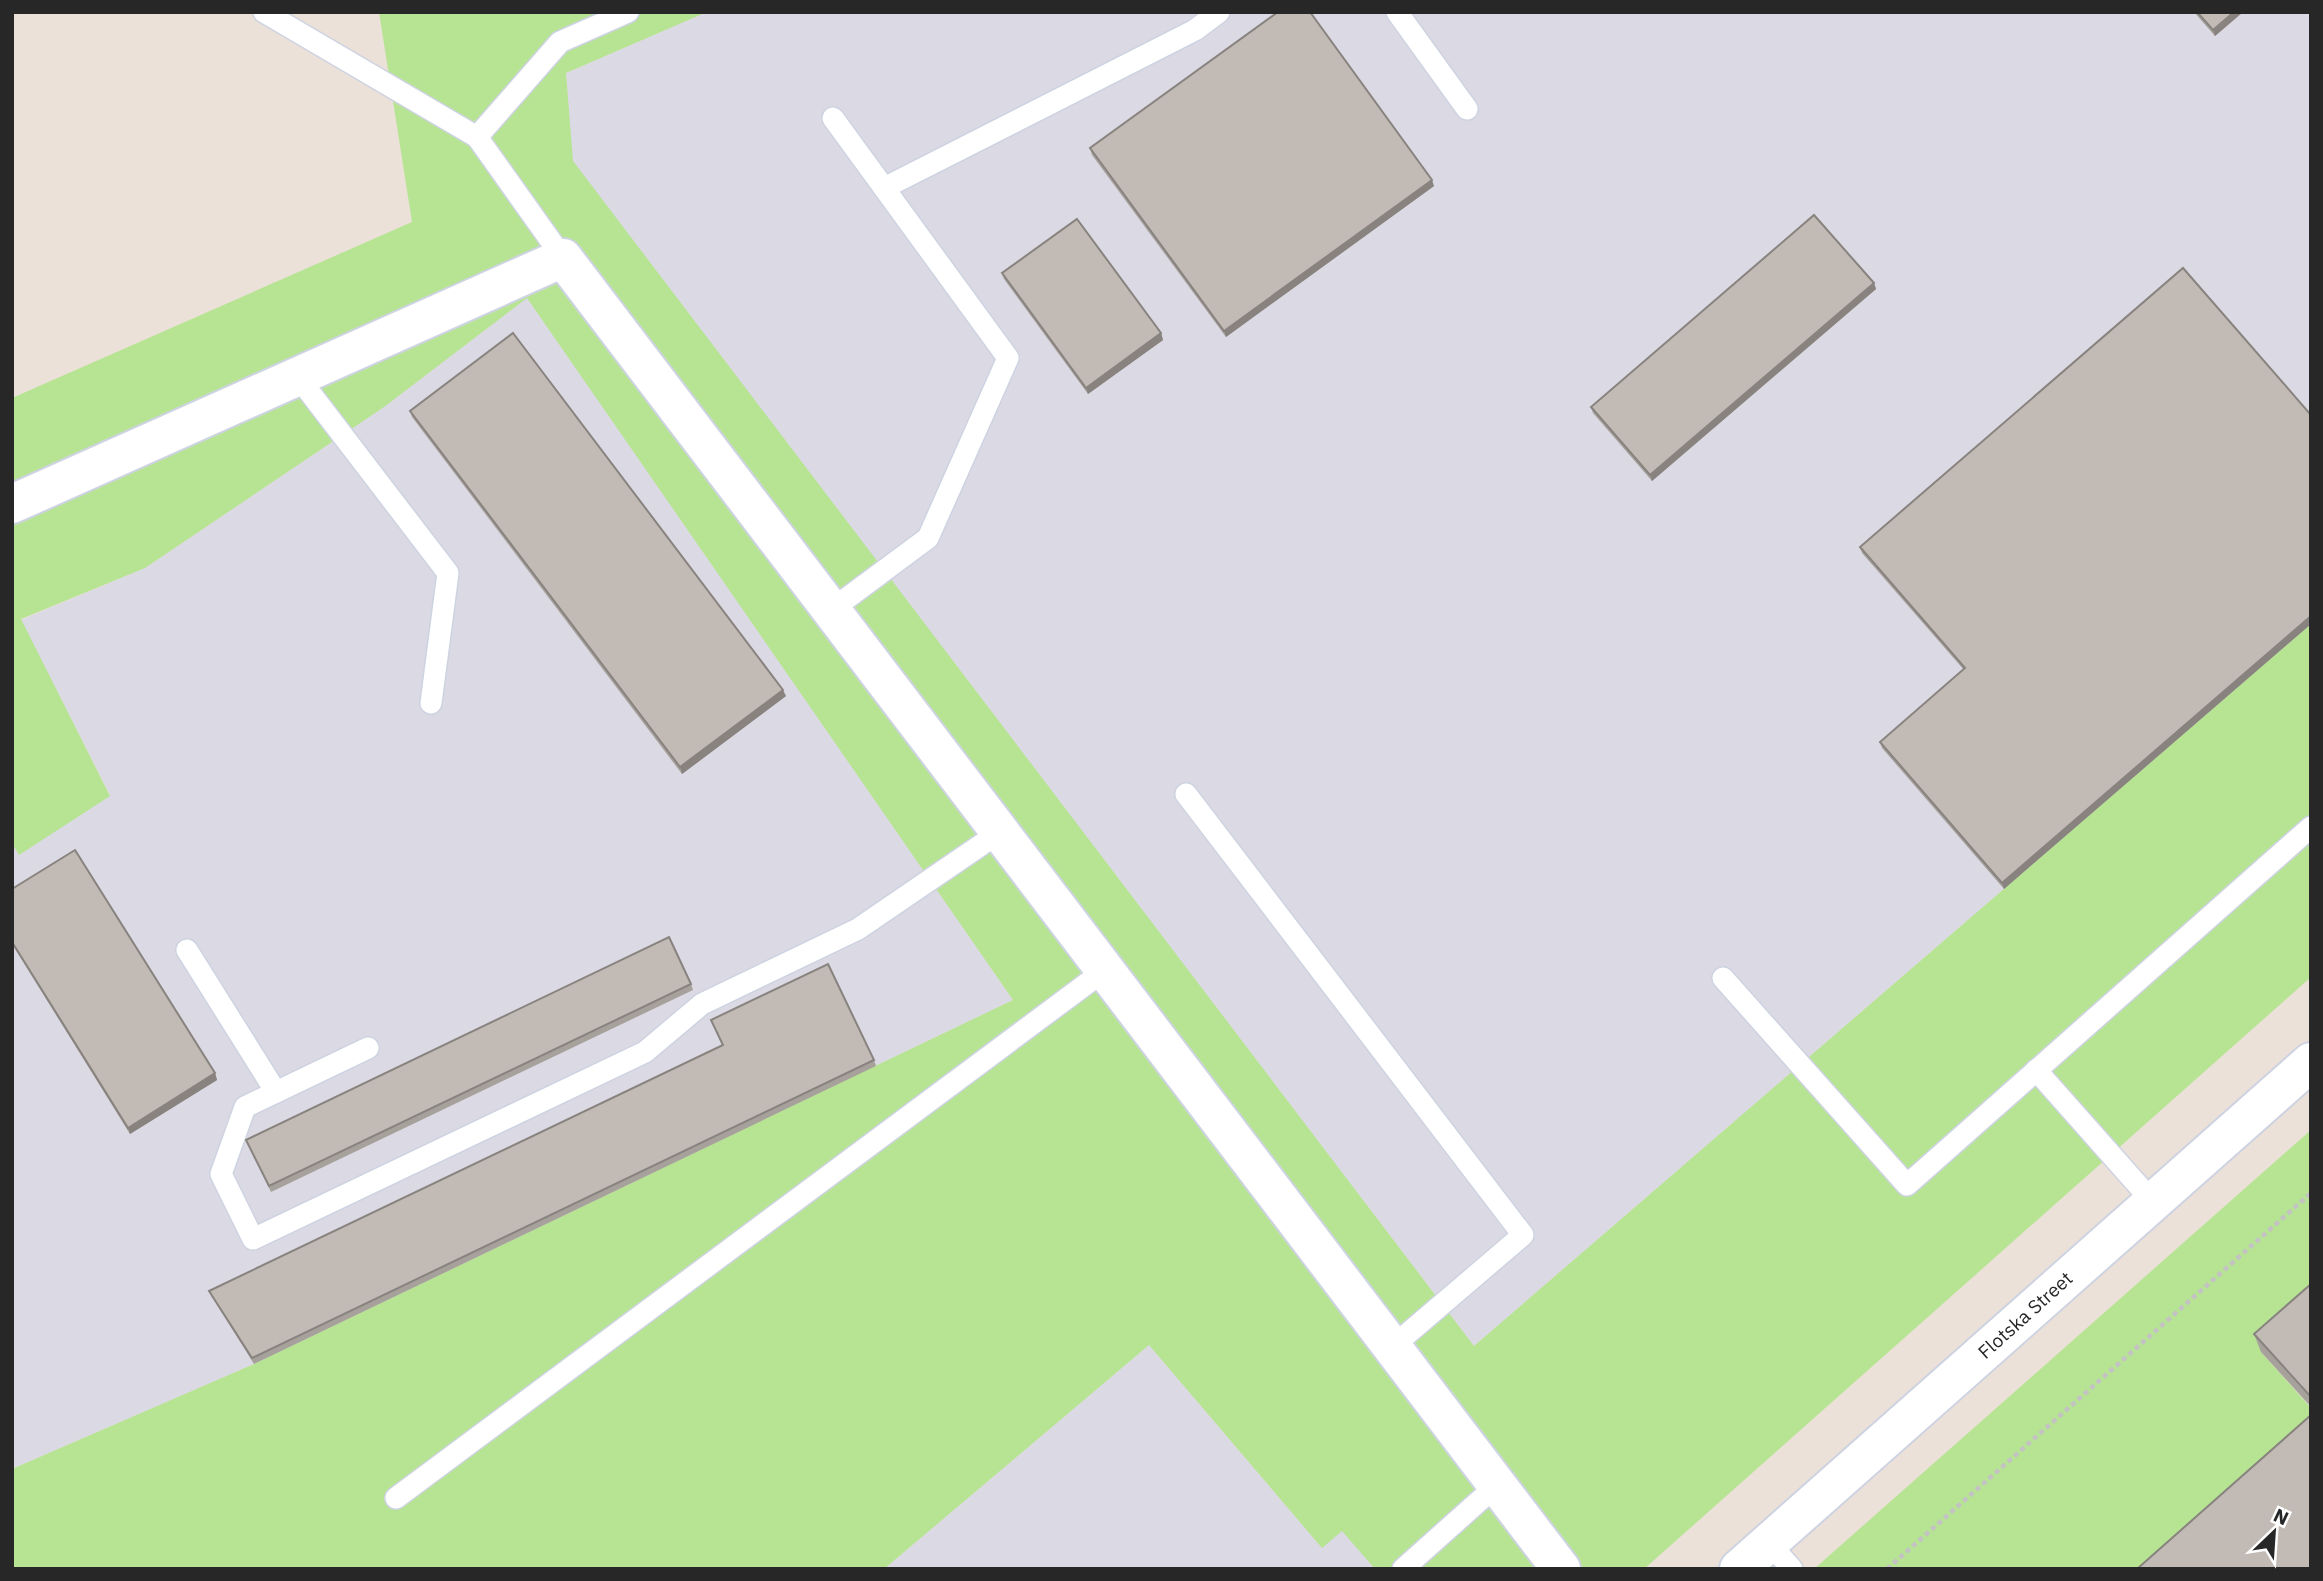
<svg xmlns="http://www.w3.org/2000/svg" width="2323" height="1581" font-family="'IBM Plex Sans',sans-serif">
	<rect width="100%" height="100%" fill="#ebe1d8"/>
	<g fill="#dbd9e3">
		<polygon points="707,12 2311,12 2311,624 1474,1346 572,161 566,73"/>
		<polygon points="528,297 1013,1000 254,1364 12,1469 12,843 19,854 110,795 21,620 145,568 384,407"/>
		<polygon points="1149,1345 1322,1548 1342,1530 1375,1569 884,1569"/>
	</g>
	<g fill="#b6e492">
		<polygon points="379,12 707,12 566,73 573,161 1474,1346 2311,624 2311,977 1644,1569 1375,1569 1342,1531 1322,1548 1149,1345 884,1569 12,1569 12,1469 254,1364 1013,1000 527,298 384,407 145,568 21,619 110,796 19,855 12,843 12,398 412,222"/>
		<polygon points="2311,1130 2311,1307 2261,1352 2311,1408 2311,1431 2155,1569 1814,1569"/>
	</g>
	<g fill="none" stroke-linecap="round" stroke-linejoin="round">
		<g stroke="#ced3e1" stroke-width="24">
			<g id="lane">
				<polyline points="264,12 477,137 563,258"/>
				<polyline points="1397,12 1467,109"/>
				<polyline points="477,137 560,42 628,12"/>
				<polyline points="884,188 1195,30 1219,12"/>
				<polyline points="298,377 448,573 431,703"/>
				<polyline points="831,610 928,538 1008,358 833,118"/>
				<polyline points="1186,794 1523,1235 1392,1347"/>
				<polyline points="187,950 276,1092"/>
				<polyline points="1723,978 1907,1185 2311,827"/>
				<polyline points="368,1048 245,1107 221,1174 253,1239 645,1052 702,1004 858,929 1000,832"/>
				<polyline points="2036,1070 2153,1202"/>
				<polyline points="396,1498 1105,970"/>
				<polyline points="1768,1542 1792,1569"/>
				<polyline points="1403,1569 1497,1485"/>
			</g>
		</g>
		<g stroke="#ced3e1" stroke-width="42">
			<polyline id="street" points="12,504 563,258 1561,1569"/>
		</g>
		<g stroke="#ced3e1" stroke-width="42">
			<polyline id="secondary" points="1739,1569 2311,1062"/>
		</g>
		<polyline stroke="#c3c3c3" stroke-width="4.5" stroke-dasharray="5 3.5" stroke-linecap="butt" points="1887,1569 2311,1193"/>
		<use href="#lane" stroke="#fff" stroke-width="21"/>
		<use href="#street" stroke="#fff" stroke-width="38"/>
		<use href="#secondary" stroke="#fff" stroke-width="38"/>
	</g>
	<g fill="#a7a19c">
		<polygon points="2194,12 2243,12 2215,36"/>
		<polygon points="1090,148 1434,186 1226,337 1092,155"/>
		<polygon points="1002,273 1161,333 1163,340 1088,394 1004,279"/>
		<polygon points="1874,283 1876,289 1652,481 1593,413 1591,407"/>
		<polygon points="410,411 786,696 682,774 412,417"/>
		<polygon points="2311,415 2311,624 2004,889 1882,748 1880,742 1964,670 1862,553 1860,547"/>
		<polygon points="12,889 215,1073 217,1080 130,1134 12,944"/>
		<polygon points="691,984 693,990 271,1192 246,1140"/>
		<polygon points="711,1020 874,1060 876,1066 254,1364 212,1297 209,1291 722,1045"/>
		<polygon points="2311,1284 2311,1407 2261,1352 2254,1334"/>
	</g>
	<g fill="#88837f">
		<polygon points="2234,12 2243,12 2215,36 2213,30"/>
		<polygon points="1432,180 1434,186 1226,337 1224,331"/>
		<polygon points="1874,283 1876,289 1652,481 1650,475"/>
		<polygon points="1161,333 1163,340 1088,394 1086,388"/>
		<polygon points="2311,616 2311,624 2004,889 2002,883"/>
		<polygon points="783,690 786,696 682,774 680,767"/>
		<polygon points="215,1073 217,1080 130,1134 128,1128"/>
	</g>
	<g fill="#c2bbb5" stroke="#88837f" stroke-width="2">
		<polygon points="1278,12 1310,12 1432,180 1224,331 1090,148"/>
		<polygon points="2197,12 2234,12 2213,30"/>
		<polygon points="1814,215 1874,283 1650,475 1591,407"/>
		<polygon points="1077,219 1161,333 1086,388 1002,273"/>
		<polygon points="2183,268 2311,415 2311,616 2002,883 1880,742 1965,668 1860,547"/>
		<polygon points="513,333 783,690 680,767 410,411"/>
		<polygon points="75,850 215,1073 128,1128 12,942 12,889"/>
		<polygon points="669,937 691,984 269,1186 246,1140"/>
		<polygon points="828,964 874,1060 252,1358 209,1291 723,1045 711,1020"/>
		<polygon points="2311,1284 2311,1397 2254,1334"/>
		<polygon points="2311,1415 2311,1569 2137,1569"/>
	</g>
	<g text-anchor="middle" stroke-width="5" stroke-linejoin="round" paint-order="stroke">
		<g font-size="19" fill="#272727" stroke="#fff">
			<text transform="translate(2025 1315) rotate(-42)" y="7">Flotska Street</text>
		</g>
	</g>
	<rect width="2323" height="1581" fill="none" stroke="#272727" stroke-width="28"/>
	<g transform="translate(2274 1532) rotate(25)" stroke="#ffffff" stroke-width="5" paint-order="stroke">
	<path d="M0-5L12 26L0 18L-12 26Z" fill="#272727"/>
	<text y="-10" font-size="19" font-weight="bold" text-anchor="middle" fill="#272727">N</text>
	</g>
</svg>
